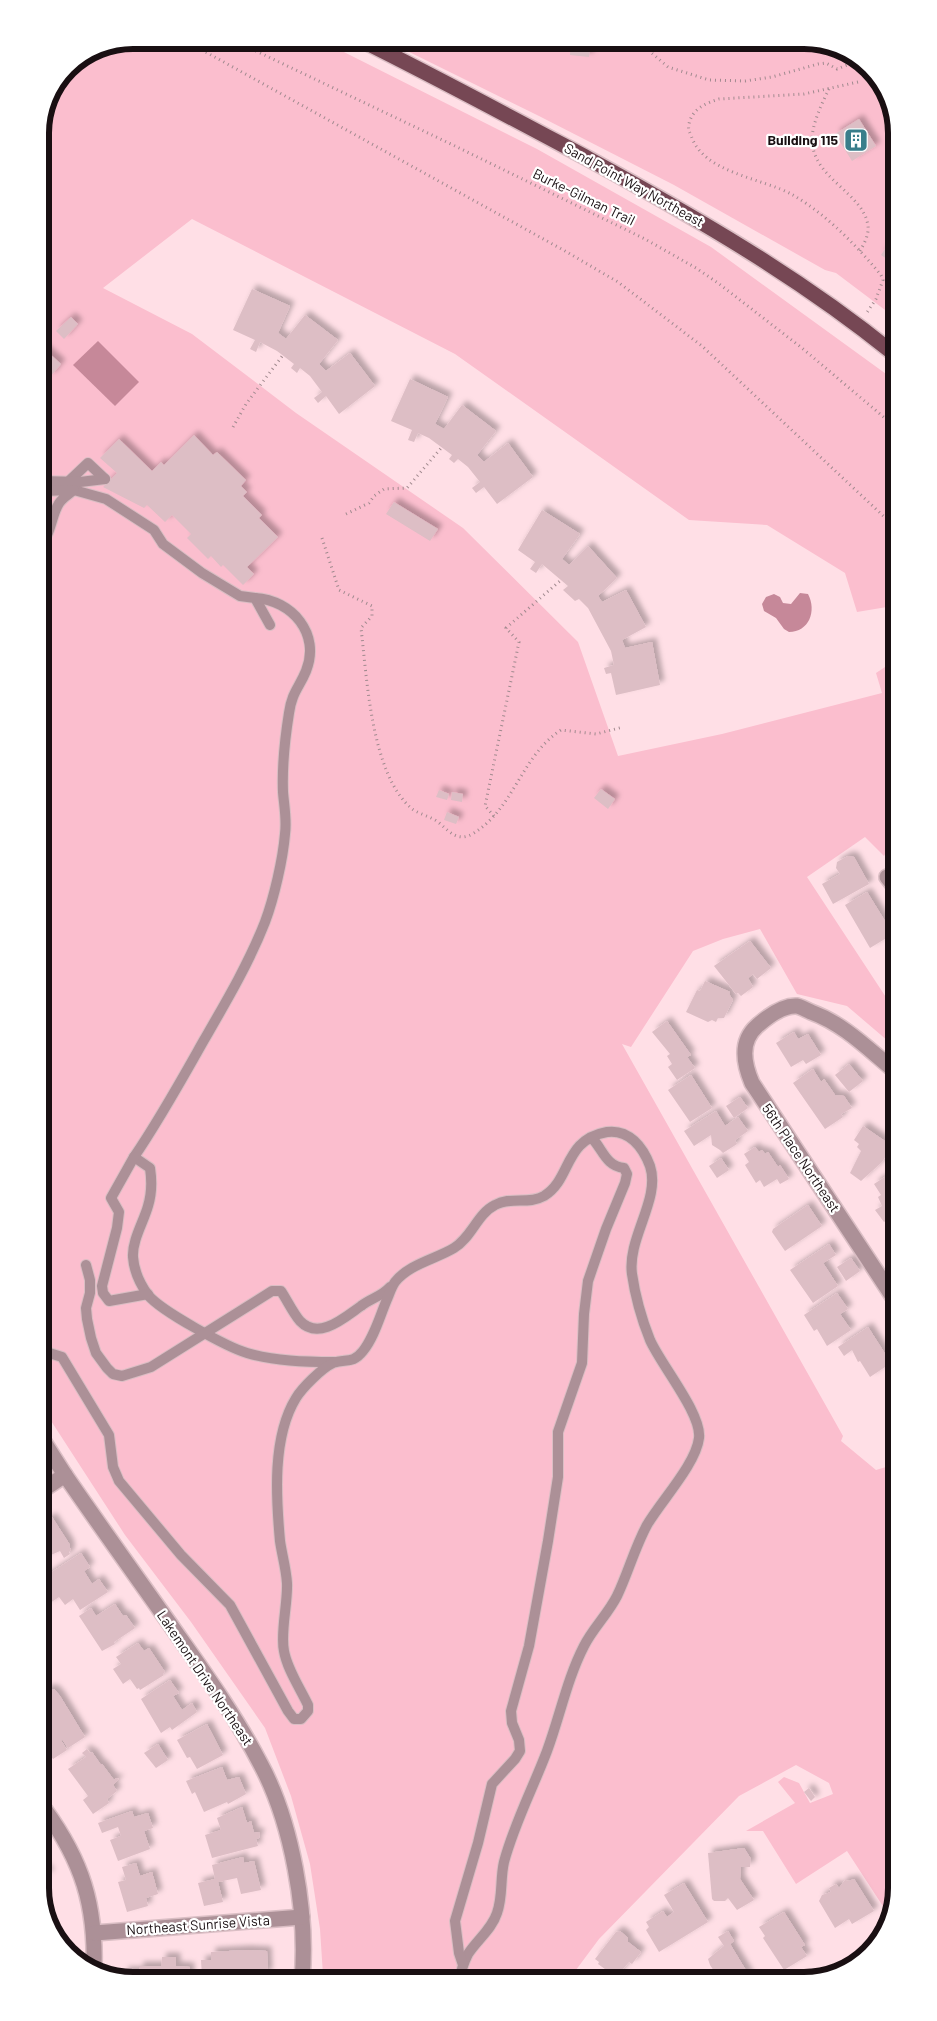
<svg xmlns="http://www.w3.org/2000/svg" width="937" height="2021" font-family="Barlow,sans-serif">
	<defs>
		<filter id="shadow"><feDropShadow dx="4.5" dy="-4.5" stdDeviation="2.5" flood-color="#0004"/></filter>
	</defs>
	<rect width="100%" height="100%" fill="#ffdfe6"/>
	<g fill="#fbbece">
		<polygon points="133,40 320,40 537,149 711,247 893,379 893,606 857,612 845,573 767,525 689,520 455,354 192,219 103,288 192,334 296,413 463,528 578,642 618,756 722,734 882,693 876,673 894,661 894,837 884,856 865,837 807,877 895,1011 895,1047 847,1006 797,994 760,929 723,939 693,951 631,1047 622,1044 843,1436 841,1441 876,1470 896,1464 897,1889 888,1914 847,1851 796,1884 763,1831 746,1831 795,1803 778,1782 784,1777 799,1783 810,1803 833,1794 829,1783 796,1765 739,1796 599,1939 570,1978 325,1979 323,1975 320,1929 310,1864 291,1796 265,1728 191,1622 125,1535 44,1410 40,127 67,67 97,47"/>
		<polygon points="385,40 680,40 744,44 811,40 861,59 892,103 893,316 836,273 825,270 674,185 539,116"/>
	</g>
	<g fill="#c68899">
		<path d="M680,40H787C752,48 715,44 680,40Z"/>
		<polygon points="98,341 139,382 115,406 73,365"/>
		<path d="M800,593L808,594C817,611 809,632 789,632L784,629L776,618L764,611L762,604L766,597L774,594L780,597L783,603L791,604Z"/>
	</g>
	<g fill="#ddbec5" filter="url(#shadow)">
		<polygon points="571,41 591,43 589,57 570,55"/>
		<polygon points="890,99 892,103 892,125 880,105"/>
		<polygon points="859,119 876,146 852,161 835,134"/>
		<polygon points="885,249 892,254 890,261 881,255"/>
		<polygon points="252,289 290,306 278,333 286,339 305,315 338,340 319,364 326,371 350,353 375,386 339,414 326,396 318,403 314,398 322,392 310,376 300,368 297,373 291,368 294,364 277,351 260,342 256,352 250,349 255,340 233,330"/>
		<polygon points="71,317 78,324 64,339 56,331"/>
		<polygon points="41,346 61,364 50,377 41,368"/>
		<polygon points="410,379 448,397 435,424 444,429 462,405 496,431 477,455 484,462 508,443 533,477 497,504 484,487 476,493 472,488 480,482 468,467 458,459 454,463 449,459 452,455 429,438 418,433 414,442 408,440 412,430 391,421"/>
		<polygon points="194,435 213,455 217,452 246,480 241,486 247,492 243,496 262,515 259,518 278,537 247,567 254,574 243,585 223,565 221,567 211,556 208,559 187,538 191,534 172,515 165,522 147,505 144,508 103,487 117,473 100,458 119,439 152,471 161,462 164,465"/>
		<polygon points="394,502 438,529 430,541 386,514"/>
		<polygon points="542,510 580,534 562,559 569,565 588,546 617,578 598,596 602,602 626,590 646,627 622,640 625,648 652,642 660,685 616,695 611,673 606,674 604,668 614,665 611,651 588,608 579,599 575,601 563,590 568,586 542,564 536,573 530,569 535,562 518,550"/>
		<polygon points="601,789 615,799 608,809 594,798"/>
		<polygon points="439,790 449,794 447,800 436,797"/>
		<polygon points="452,792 463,794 462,802 451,800"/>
		<polygon points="447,812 459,817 456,824 444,820"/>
		<polygon points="848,856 854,857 869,884 833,904 822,884 840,874 836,868 837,862"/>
		<polygon points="867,892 893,934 870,948 845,905"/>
		<polygon points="750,941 771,968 757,979 753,974 748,978 753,987 741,996 738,993 736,994 714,966"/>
		<polygon points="894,963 894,988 890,983 892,981 886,974 888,973 887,970"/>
		<polygon points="705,981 730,992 729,994 733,1000 724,1018 718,1018 716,1022 712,1020 708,1022 686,1012 697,990 700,991"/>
		<polygon points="667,1021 691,1055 687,1057 695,1068 677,1080 668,1067 672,1064 667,1056 670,1054 652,1032"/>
		<polygon points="794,1032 798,1039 808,1034 821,1055 806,1064 803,1060 791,1067 776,1043"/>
		<polygon points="849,1064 863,1081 849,1092 835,1075"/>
		<polygon points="813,1069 821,1082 824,1079 835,1095 844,1096 852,1108 841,1114 843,1117 825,1129 793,1083"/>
		<polygon points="691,1075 712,1108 690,1122 668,1090"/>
		<polygon points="740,1097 748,1108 734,1118 726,1106"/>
		<polygon points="716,1111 725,1126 738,1117 748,1131 735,1140 737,1144 723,1153 720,1150 712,1145 711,1135 694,1146 684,1131"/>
		<polygon points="863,1126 892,1146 882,1162 861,1181 850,1173 861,1151 857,1147 859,1144 854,1140"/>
		<polygon points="755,1147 759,1152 762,1150 765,1154 768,1152 778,1167 780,1165 789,1179 780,1184 777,1179 764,1187 760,1180 756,1183 745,1165 749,1162 744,1154"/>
		<polygon points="721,1158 729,1170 717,1178 709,1166"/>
		<polygon points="891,1173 895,1177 895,1209 891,1211 894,1215 884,1222 875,1210 882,1206 878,1197 881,1195 874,1184"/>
		<polygon points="808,1205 822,1226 785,1251 772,1232 773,1229"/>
		<polygon points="895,1227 895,1240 889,1231"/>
		<polygon points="829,1244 836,1255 823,1263 838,1286 813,1303 790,1270"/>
		<polygon points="851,1258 860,1271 846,1281 837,1267"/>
		<polygon points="837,1293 848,1309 840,1314 851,1330 827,1346 817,1329 814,1331 804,1315"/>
		<polygon points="868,1327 891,1363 870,1377 860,1361 858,1362 852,1350 844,1356 838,1347"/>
		<polygon points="896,1422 896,1449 886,1444"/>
		<polygon points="52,1517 70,1545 69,1546 71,1550 69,1552 70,1554 64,1558 60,1551 44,1558 44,1522"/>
		<polygon points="81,1553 90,1567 84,1571 92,1584 99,1579 108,1592 80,1610 73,1599 65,1605 59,1597 47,1605 44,1600 44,1577"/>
		<polygon points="115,1604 123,1616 126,1615 135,1628 114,1642 115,1644 102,1651 79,1616 91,1608 96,1616"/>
		<polygon points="138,1643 144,1651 149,1648 165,1672 163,1674 164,1675 140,1690 139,1688 137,1689 130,1679 123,1684 113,1669 121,1664 116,1657"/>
		<polygon points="170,1680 179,1693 173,1696 182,1710 192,1703 197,1712 172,1730 170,1727 161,1733 141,1699"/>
		<polygon points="50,1688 52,1690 54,1689 60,1696 85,1737 68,1748 62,1739 61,1740 67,1750 53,1759 45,1747 44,1692"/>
		<polygon points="207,1724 223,1755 197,1769 190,1757 187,1758 177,1740"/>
		<polygon points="158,1744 168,1760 156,1768 144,1753"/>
		<polygon points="87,1749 90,1753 92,1752 101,1765 102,1764 114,1780 116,1778 119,1779 113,1785 117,1791 107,1799 109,1803 93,1814 83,1800 88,1796 68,1769 86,1757 82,1753"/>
		<polygon points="222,1767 227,1780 239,1777 246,1794 228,1804 227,1802 204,1812 195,1792 192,1794 186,1781"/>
		<polygon points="809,1788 815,1797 811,1801 804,1792"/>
		<polygon points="242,1807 247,1823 251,1821 254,1833 256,1832 260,1833 259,1838 256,1839 258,1846 212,1858 205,1835 221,1830 217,1818"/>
		<polygon points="132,1811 134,1817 148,1813 153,1828 144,1831 150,1849 118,1861 110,1840 121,1836 118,1827 102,1833 98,1823"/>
		<polygon points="744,1848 751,1859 750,1867 741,1867 740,1879 754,1900 737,1910 728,1898 725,1901 714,1901 712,1899 708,1853"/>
		<polygon points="243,1857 244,1863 254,1861 261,1890 241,1894 237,1878 218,1882 223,1902 204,1906 198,1883 215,1879 212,1865"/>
		<polygon points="136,1863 140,1876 152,1872 158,1894 146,1898 148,1906 127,1912 118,1882 126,1880 122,1867"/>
		<polygon points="45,1866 50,1874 45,1877"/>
		<polygon points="854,1879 874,1911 852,1924 849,1919 835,1928 819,1901 822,1895 831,1892 829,1888 836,1884 839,1888 845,1880 849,1881"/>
		<polygon points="684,1883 708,1922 659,1952 646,1930 649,1927 646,1922 663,1911 667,1917 674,1912 664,1895"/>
		<polygon points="784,1912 805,1945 801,1947 807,1956 784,1970 763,1938 765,1936 759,1927"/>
		<polygon points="620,1931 628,1938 628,1942 641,1952 632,1964 629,1962 616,1977 598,1964 599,1962 595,1959 616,1932"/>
		<polygon points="728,1931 734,1941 730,1944 750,1977 718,1977 710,1965 708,1959 724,1946 718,1937"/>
		<polygon points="246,1950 267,1951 268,1974 263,1974 263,1980 241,1980 241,1975 202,1976 201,1960 211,1960 211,1952"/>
		<polygon points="162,1957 176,1957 176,1966 190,1967 190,1980 124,1980 124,1971 139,1971 139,1966 161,1966"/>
	</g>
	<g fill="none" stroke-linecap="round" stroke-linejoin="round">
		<g stroke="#dabec4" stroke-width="12">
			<g id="lane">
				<polyline points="105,479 88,463 69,481 74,490 106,499 154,530 163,544 202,573 240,596 255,598 270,625"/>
				<polyline points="41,481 80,482 105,479"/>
				<path d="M41,491L74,490C68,495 60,499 57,507C51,519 51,533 41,544"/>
				<path d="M255,598C292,600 321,634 306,671C299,688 292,692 289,713C285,738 282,766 283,792C284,805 287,820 285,834C283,859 274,898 265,922C249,963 226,1002 204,1040C182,1079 160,1119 134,1157L150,1168C152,1181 152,1193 148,1206C144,1221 132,1240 133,1257C134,1271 140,1284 148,1295C161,1311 227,1347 247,1353C275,1361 304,1362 334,1362"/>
				<polyline points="134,1157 111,1198 119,1212 117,1228 102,1286 103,1293 109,1301 148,1294"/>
				<path d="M86,1265L90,1280V1293L86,1308L87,1319L91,1338L96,1353L107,1368L113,1374L122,1376L151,1367L272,1291H281C287,1300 293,1313 300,1321C319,1341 345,1317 361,1306C371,1298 381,1297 390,1287"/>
				<path d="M43,1351L62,1357L109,1435L113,1467L119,1481L181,1555L230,1605L288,1711L294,1719H301L308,1711V1705C300,1688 287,1669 284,1651C280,1633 288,1603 287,1583C286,1568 282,1555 280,1541C276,1497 272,1437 296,1398C302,1388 322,1368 333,1363C345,1358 352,1365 363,1351C375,1336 380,1315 388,1297C390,1292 392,1286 395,1282C409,1264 436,1259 454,1248C472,1237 477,1214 495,1205C511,1196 528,1205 544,1196C572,1179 563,1140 607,1132C629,1129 643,1147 650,1166C661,1199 627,1238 632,1274C635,1295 642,1320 650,1340C661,1365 702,1414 699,1438C696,1464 661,1501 647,1525C635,1547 628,1573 617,1596C608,1614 593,1628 584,1646C567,1679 560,1716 547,1751C533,1788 514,1824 504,1862C500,1879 503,1897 497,1913C492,1929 477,1940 468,1954C464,1962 461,1970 460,1979"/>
				<path d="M463,1965L459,1953L455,1921L478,1843L492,1784L515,1759L520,1751L519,1740L512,1723L511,1711L529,1646L548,1541L558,1477V1432L582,1363L584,1314L588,1281L606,1229L625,1183L627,1174L624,1168C606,1166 603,1150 592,1138"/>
			</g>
		</g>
		<g stroke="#dabec4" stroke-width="18">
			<g id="street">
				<polyline points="887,877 894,886"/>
				<path d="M895,1071C868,1049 844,1024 811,1012C807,1010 801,1007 797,1006C783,1005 766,1018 757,1026C739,1042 744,1064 752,1083L895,1300"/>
				<path d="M44,1442L65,1475C100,1526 136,1576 172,1627C203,1671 235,1715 260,1763C292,1822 308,1913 302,1980"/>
				<polyline points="44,1489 65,1475"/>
				<path d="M45,1810C82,1861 96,1905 94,1969"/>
				<polyline points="95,1933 302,1917"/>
			</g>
		</g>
		<g stroke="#dabec4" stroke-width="18">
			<path id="primary" d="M361,40C438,78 514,119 589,159C695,217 799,277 893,353"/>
		</g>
		<g stroke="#a18a8f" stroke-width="3" stroke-dasharray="1 4" stroke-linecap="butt">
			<polyline points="184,40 565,251 618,282 702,346 893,525"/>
			<polyline points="233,40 455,146 645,239 696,268 718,283 802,348 893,425"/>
			<polyline points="631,40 647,49 668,67 709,80 745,81 772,77 818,64 826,63 837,69 847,65"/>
			<path d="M858,82L804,94L719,99C706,103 692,109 689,124C688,129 689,131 691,135C702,173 763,178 793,195C827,215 856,245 881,275L883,280L876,299L866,314"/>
			<path d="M829,89C822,103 812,124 812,140C813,179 864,193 868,226C869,235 864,244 860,251"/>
			<polyline points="233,427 246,404 283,355"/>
			<polyline points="346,514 369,503 374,496 384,489 407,488 442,447"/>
			<path d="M322,538L339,590L372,606V616L361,628C367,678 371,773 411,808C418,814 430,816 438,822C450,832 458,843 474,833C515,807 521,756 561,730L596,734L623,727"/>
			<polyline points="494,816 485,806 519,642 506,628 561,580"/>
		</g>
		<use href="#lane" stroke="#ac9097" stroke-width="10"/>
		<use href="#street" stroke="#ac9097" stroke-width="15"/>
		<use href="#primary" stroke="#764754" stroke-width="15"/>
	</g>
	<defs>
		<g id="building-square" transform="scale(1.25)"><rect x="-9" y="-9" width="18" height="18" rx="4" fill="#397e8b" stroke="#fff"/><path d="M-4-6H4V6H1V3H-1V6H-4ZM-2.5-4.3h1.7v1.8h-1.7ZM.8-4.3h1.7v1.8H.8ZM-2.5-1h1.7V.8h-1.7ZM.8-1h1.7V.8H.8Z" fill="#fff"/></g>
	</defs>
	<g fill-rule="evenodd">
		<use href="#building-square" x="856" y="140"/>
	</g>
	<g text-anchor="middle" stroke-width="4.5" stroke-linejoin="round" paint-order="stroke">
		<g font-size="14" font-weight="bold" fill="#190f12" stroke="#fff" text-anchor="end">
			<text x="838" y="145">Building 115</text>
		</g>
		<g font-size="14" fill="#190f12" stroke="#fff">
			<text transform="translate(634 185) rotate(29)" y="5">Sand Point Way Northeast</text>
			<text transform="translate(584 197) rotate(26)" y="5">Burke-Gilman Trail</text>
			<text transform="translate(801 1158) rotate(56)" y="5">56th Place Northeast</text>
			<text transform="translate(205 1678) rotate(56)" y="5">Lakemont Drive Northeast</text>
			<text transform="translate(198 1925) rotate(-4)" y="5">Northeast Sunrise Vista</text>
		</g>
	</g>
	<path d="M0 0H937V2021H0ZM133 49H804A84 84 0 0 1 888 133V1888A84 84 0 0 1 804 1972H133A84 84 0 0 1 49 1888V133A84 84 0 0 1 133 49Z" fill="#fff" fill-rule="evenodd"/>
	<path fill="none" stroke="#190f12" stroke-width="6" d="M133 49H804A84 84 0 0 1 888 133V1888A84 84 0 0 1 804 1972H133A84 84 0 0 1 49 1888V133A84 84 0 0 1 133 49Z"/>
</svg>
